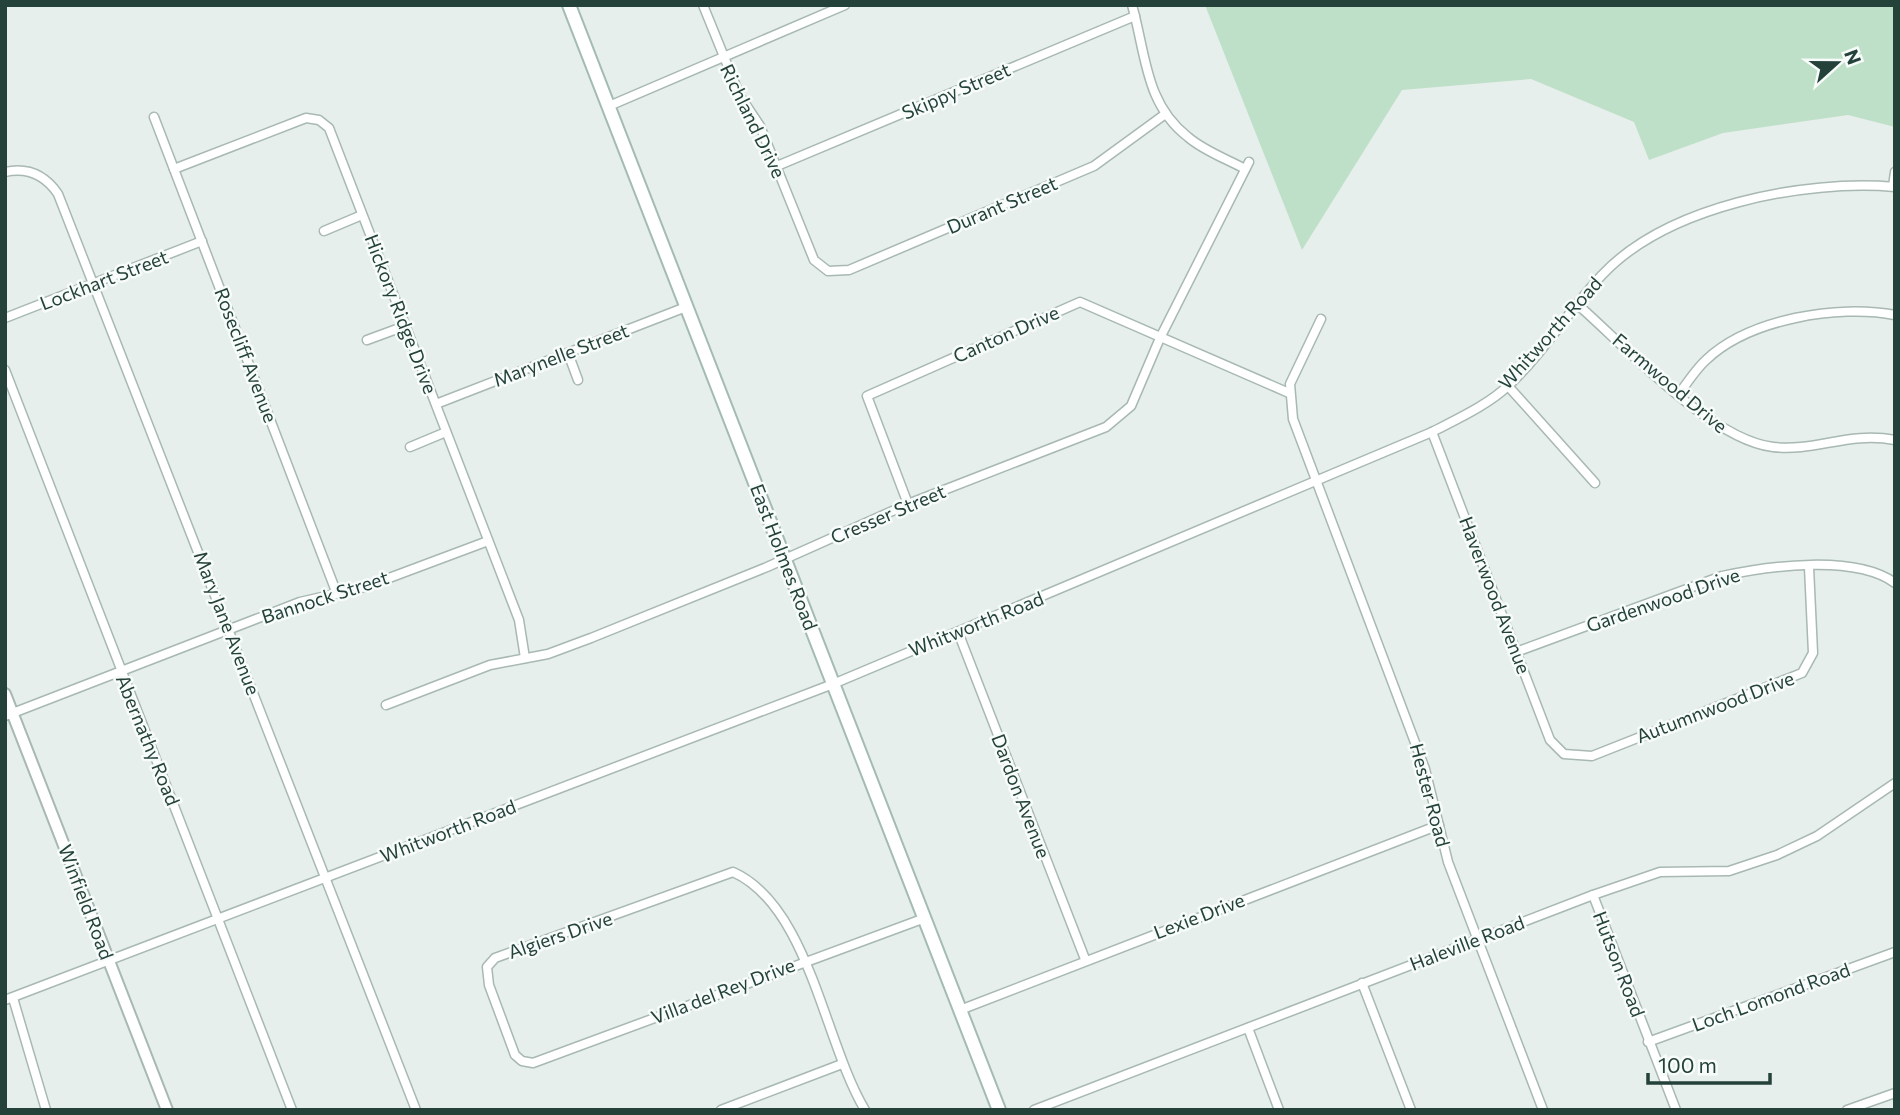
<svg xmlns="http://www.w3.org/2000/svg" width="1900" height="1115" font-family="Commissioner,sans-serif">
	<rect width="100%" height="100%" fill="#e6efeb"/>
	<polygon fill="#bfe0c8" points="1205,5 1895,5 1895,127 1848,115 1723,133 1649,160 1634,122 1531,79 1402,90 1302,250"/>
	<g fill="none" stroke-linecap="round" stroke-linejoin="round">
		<g stroke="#a8b8b2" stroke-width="11">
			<g id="minor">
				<polyline points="703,5 740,96 760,126 814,260 828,271 849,270 1094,166 1164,115"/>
				<path d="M1132,5C1146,54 1145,104 1188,137C1204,151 1227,159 1245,169"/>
				<polyline points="609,106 845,5"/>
				<polyline points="154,117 337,594"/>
				<polyline points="777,166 1135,16"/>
				<polyline points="174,169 306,118 319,120 329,128 519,620 525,658"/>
				<path d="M5,172C28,167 45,175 58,194L416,1110"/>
				<polyline points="1893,186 1895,172"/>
				<polyline points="324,231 362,215"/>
				<path d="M1577,304C1625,346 1711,440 1773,447C1815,452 1849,431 1895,440"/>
				<polyline points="5,318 202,241"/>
				<polyline points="1321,319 1290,384 1293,419 1425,769 1448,862 1543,1110"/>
				<polyline points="367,340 405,326"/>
				<polyline points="568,353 578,380"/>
				<polyline points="5,370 292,1110"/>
				<polyline points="1508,386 1595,483"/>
				<path d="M1679,394C1687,383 1696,369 1706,360C1749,319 1838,304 1895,315"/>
				<polyline points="436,404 686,307"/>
				<polyline points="1432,432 1550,740 1564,754 1592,756 1802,673 1813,653 1809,567"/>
				<polyline points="410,447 446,432"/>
				<polyline points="908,504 867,396 1080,302 1289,393"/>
				<polyline points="958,632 1085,959"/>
				<path d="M1516,652L1722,576C1768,566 1855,554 1895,583"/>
				<polyline points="386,705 490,665 548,654 591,638 767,567 908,504 1106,427 1131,406 1160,338 1249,162"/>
				<polyline points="5,716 300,602 365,587 488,541"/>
				<polyline points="1593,895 1676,1110"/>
				<polyline points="1362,983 1411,1110"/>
				<polyline points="13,998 46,1110"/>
				<path d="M5,1000L833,684L1432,432C1457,419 1488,405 1509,385C1544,352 1569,310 1602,275C1667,206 1804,179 1895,187"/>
				<polyline points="960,1010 1439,825"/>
				<polyline points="1248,1028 1279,1110"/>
				<polyline points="1648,1042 1895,952"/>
				<polyline points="721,1110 842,1064"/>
				<path d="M865,1110C824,1042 809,906 733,872L495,958L487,967L489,985L515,1055L522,1061L533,1063C663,1014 794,967 925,918"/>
				<polyline points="1034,1110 1593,895 1660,872 1729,871 1777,855 1817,836 1895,783"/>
				<polyline points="1847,1110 1895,1093"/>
			</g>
		</g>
		<g stroke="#a8b8b2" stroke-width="14">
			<polyline id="tertiary" points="5,694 167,1110"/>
		</g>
		<g stroke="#a4bbb3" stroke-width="16">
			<polyline id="secondary" points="569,5 999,1110"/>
		</g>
		<use href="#minor" stroke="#fff" stroke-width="8"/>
		<use href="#tertiary" stroke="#fff" stroke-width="10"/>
		<use href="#secondary" stroke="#fff" stroke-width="12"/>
	</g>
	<g text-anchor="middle" stroke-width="5" stroke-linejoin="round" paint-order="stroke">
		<g font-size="19" fill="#24423a" stroke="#f7fbf9">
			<text transform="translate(956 91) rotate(-23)" y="7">Skippy Street</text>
			<text transform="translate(753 121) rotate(64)" y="7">Richland Drive</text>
			<text transform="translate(1002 205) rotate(-23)" y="7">Durant Street</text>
			<text transform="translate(104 280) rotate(-21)" y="7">Lockhart Street</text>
			<text transform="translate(401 314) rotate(69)" y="7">Hickory Ridge Drive</text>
			<text transform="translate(1550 333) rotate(-48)" y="7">Whitworth Road</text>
			<text transform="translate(1006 334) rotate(-24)" y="7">Canton Drive</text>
			<text transform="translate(246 355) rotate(69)" y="7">Rosecliff Avenue</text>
			<text transform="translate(561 355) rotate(-21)" y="7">Marynelle Street</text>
			<text transform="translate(1670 383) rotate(40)" y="7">Farmwood Drive</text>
			<text transform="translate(888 514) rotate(-23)" y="7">Cresser Street</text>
			<text transform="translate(784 557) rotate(69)" y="7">East Holmes Road</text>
			<text transform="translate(1495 595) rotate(69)" y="7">Haverwood Avenue</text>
			<text transform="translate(325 597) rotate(-18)" y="7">Bannock Street</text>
			<text transform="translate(1663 600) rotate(-19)" y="7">Gardenwood Drive</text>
			<text transform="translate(227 623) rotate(69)" y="7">Mary Jane Avenue</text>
			<text transform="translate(976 624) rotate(-22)" y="7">Whitworth Road</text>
			<text transform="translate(1715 707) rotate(-21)" y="7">Autumnwood Drive</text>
			<text transform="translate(148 740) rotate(68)" y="7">Abernathy Road</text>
			<text transform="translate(1430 795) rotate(75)" y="7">Hester Road</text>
			<text transform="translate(1021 796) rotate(69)" y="7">Dardon Avenue</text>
			<text transform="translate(448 831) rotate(-21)" y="7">Whitworth Road</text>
			<text transform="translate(86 902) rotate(69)" y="7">Winfield Road</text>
			<text transform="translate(1199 916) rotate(-21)" y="7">Lexie Drive</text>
			<text transform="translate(560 935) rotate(-19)" y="7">Algiers Drive</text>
			<text transform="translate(1467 943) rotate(-21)" y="7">Haleville Road</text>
			<text transform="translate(1619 964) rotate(69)" y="7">Hutson Road</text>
			<text transform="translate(723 991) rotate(-21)" y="7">Villa del Rey Drive</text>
			<text transform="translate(1771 997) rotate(-20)" y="7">Loch Lomond Road</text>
		</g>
	</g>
	<rect width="1900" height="1115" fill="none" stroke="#24423a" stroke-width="14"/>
	<g transform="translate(1837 63) rotate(69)" stroke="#f7fbf9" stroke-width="5" paint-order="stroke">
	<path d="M0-5L12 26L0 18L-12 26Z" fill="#24423a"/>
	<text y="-10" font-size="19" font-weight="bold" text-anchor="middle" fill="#24423a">N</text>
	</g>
	<path d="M1648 1073v10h122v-10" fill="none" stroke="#24423a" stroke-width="3.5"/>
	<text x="1658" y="1073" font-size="21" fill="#24423a" stroke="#f7fbf9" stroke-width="5" paint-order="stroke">100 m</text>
</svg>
